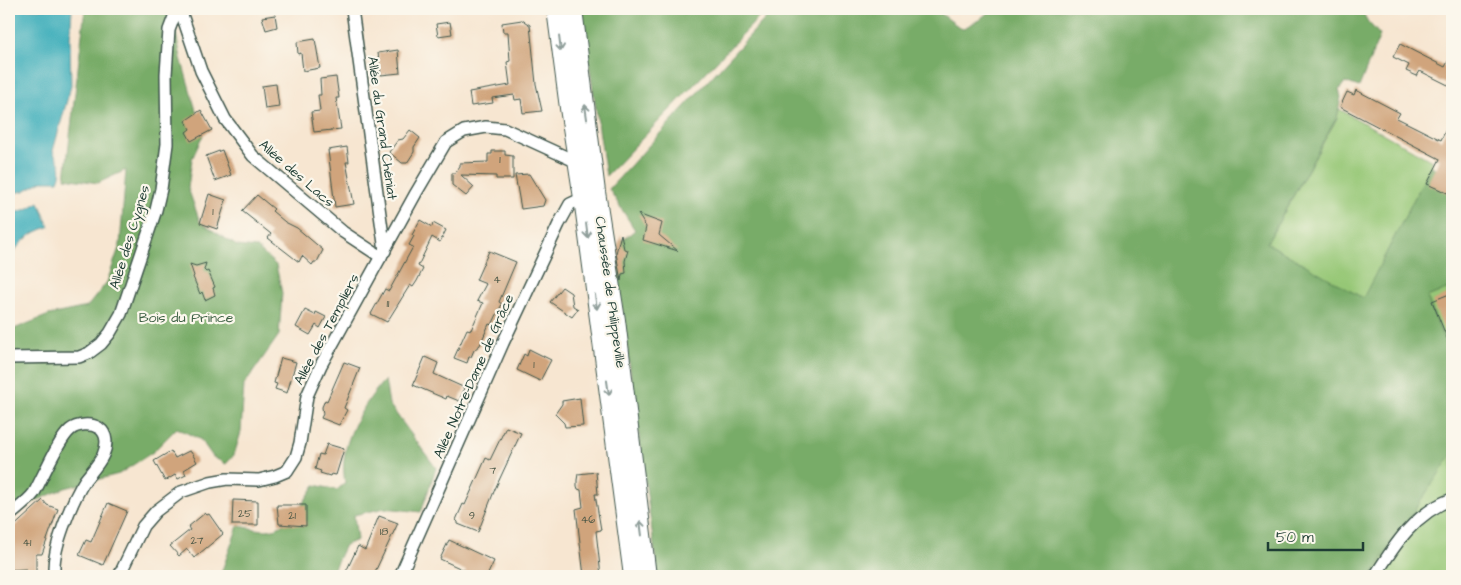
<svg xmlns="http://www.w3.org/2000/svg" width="1461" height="585" font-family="'Architects Daughter',sans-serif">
	<rect width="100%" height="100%" fill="#fbf7ec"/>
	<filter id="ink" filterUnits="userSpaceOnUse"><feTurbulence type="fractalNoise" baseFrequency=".02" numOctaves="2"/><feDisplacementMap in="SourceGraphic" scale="10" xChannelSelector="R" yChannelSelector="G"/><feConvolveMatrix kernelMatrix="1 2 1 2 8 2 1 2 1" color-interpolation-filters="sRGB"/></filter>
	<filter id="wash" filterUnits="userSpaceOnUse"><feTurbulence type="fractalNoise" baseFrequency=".0096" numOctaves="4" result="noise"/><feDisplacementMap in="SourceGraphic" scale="20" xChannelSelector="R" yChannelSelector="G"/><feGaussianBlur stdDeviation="1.12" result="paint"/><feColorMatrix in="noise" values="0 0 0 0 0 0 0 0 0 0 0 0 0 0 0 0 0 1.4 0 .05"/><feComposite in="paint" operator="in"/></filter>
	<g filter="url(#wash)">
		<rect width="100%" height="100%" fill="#f7e6d1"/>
		<g fill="#96c776" stroke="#5a8255">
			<polygon points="1339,109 1432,161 1431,166 1363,299 1267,243 1337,118"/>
			<polygon points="1452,287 1452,360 1427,297"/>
			<polygon points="1452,450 1452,576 1371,576"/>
		</g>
		<g fill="#78ac67" stroke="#4c744e">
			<polygon points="85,9 171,9 181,58 203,135 192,159 188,188 200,222 237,246 257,248 276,265 282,293 279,335 244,385 241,432 234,455 226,464 213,457 201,440 177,428 153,452 119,474 65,488 9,513 9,331 49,315 87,307 107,282 120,245 126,170 98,183 65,178"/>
			<polygon points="581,9 767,9 606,176"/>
			<polygon points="774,9 939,9 940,13 962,29 979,20 992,9 1358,9 1362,11 1368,22 1380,35 1359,87 1345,82 1339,90 1341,97 1337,117 1267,243 1363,298 1431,166 1452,177 1452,287 1427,297 1452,360 1452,454 1371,576 658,576 615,258 619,243 635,230 609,189"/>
			<path d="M385,380L389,404L436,468L421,512L385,508L354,515L357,540L345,545L330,576H220L238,526C247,527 257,530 266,530C289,530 304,501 315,485L337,490L345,483C344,476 343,468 344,460C346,434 367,398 385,380Z"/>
		</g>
		<g fill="#40afbb" stroke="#307678">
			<path d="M9,9H72L70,39L71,86L53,151C59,164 64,167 58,181H42L24,191L9,194Z"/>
			<path d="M39,202L49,227C30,232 15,245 9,263V214L27,209Z"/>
		</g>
		<g id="blocks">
			<g fill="#d0a47b">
				<polygon points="275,15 277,27 266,30 262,17"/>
				<polygon points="522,20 530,25 536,84 542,111 523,113 521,99 515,100 514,95 492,98 493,103 471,106 469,92 510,85 507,62 510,61 508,32 503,32 502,23"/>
				<polygon points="450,22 452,34 438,36 436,24"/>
				<polygon points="315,39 320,68 303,71 301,53 298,54 297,42"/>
				<polygon points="1400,44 1445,67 1452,54 1452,87 1420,71 1417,76 1406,71 1409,65 1393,57"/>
				<polygon points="398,50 400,73 381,75 378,53"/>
				<polygon points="336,77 339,98 336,98 341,129 314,132 311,112 320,111 318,95 321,95 320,79"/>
				<polygon points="276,84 279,107 265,109 262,86"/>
				<polygon points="1356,90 1400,113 1397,118 1441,140 1452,117 1452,195 1427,184 1440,159 1340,107 1347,92 1354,95"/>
				<polygon points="201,110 212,130 191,141 186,132 190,129 185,121"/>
				<polygon points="410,130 420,138 414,147 414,152 407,163 402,163 389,152 398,140 403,139"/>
				<polygon points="347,147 349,162 346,162 354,204 335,207 328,150"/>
				<polygon points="222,150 231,175 215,181 206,156"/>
				<polygon points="492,151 505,151 505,155 513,156 513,179 496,179 496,176 461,175 474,187 466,196 452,185 452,173 455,173 460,166 460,163 488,162 488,154 492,154"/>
				<polygon points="529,174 545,200 543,206 521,209 515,175"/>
				<polygon points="209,194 226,200 217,229 200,223"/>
				<polygon points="257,195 274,209 272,211 285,222 297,228 323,250 317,262 314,262 312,265 302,256 299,262 268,238 271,234 242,211"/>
				<polygon points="638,214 662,223 659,235 678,251 643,240 646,227"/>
				<polygon points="420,220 432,227 433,223 446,230 440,242 432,237 418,266 423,269 417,281 413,287 410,285 387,322 371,314 385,289 389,291 413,247 409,245 414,236 412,235"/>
				<polygon points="621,234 624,249 628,250 625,261 626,273 622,274 621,281 616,253"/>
				<polygon points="489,251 516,262 499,302 502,304 492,325 489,324 480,345 474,350 471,357 469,357 467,363 454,358 467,329 471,330 483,303 477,301 486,284 476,280"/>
				<polygon points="206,263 204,270 206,272 208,271 215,287 213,288 215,295 205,300 202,292 200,294 193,277 194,276 190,264 196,266"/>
				<polygon points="562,287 571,293 573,306 578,309 572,317 550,302"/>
				<polygon points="1452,293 1452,350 1432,301"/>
				<polygon points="305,310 315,315 316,312 326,317 320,328 316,325 310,335 296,327"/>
				<polygon points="529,349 551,360 540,381 517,370 524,354 527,356"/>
				<polygon points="425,357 438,363 434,374 465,388 459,401 447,396 446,399 413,385"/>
				<polygon points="281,358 296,362 287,393 275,389 277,384 274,383"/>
				<polygon points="344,362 360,368 344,408 347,410 339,425 321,418 323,414 322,407 325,400 327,401"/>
				<polygon points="580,398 583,426 565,427 564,423 555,414 562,404 562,401"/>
				<polygon points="506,427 521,433 495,489 478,532 458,524 458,522 456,520 463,504 465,505 486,458 490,460"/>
				<polygon points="327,444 344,449 336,475 331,474 330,476 320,473 321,471 315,469 319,454 323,455"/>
				<polygon points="171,451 175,458 189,451 191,452 197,462 184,470 186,475 178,479 175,475 165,481 154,461"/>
				<polygon points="596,472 598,494 595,494 601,530 596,531 601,576 584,576 576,509 583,507 581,490 578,489 577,486 577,480 578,474"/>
				<polygon points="43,500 47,505 58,509 42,554 36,554 36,576 27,576 26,569 9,570 9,531"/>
				<polygon points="233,500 258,501 258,525 232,525"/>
				<polygon points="108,503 127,511 103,565 79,555 86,540 91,542"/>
				<polygon points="277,505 306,505 306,526 279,524"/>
				<polygon points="205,513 207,515 209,514 223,534 194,558 187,549 179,556 170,546 190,530 188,527"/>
				<polygon points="379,516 398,523 373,576 344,576 358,546 365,550"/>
				<polygon points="449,540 494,561 487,576 464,576 466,571 440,559"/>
			</g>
		</g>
	</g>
	<g filter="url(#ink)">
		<use href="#blocks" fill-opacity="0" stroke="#3f564c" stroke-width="1"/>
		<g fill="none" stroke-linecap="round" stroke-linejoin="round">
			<g stroke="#3f564c" stroke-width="14">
				<g id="minor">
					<polyline points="180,9 201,71 225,119 253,156 343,232 381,257"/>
					<polyline points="352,9 385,251"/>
					<polyline points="9,358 79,357 89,353 101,344 110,333 121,314 156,210 161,189 167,144 166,74 169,30 177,9"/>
					<path d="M9,516C17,509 28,501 34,493C43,477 58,440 70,430C77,424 91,423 99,428C108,434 107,446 103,455C99,464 91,472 85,480C73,499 49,554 55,576"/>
					<polyline points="119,576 143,526 156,511 181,492 210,482 227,479 259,480 275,476 287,471 296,457 300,443 307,396 321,365 416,193 446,142 464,131 486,127 505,129 577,162"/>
					<polyline points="400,576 503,343 559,224 570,204 583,198"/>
					<path d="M1375,576C1395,544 1415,513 1452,499"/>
				</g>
			</g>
			<g stroke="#3f564c" stroke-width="20">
				<g id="primary">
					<polyline points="556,9 569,108 583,198 633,576"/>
					<polyline points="573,9 596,192 616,320 647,576"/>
				</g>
			</g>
			<use href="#minor" stroke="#fff" stroke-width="11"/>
			<use href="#primary" stroke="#fff" stroke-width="18"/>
		</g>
		<defs><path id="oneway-shaft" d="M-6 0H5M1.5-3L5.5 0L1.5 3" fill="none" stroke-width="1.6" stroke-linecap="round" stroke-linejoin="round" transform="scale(1.25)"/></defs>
		<g stroke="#8f9e9a">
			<use href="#oneway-shaft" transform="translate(560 44) rotate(83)"/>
			<use href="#oneway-shaft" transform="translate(586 112) rotate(-98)"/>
			<use href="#oneway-shaft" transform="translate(587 231) rotate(83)"/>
			<use href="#oneway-shaft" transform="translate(596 302) rotate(82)"/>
			<use href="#oneway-shaft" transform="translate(608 388) rotate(82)"/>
			<use href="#oneway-shaft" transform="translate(641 528) rotate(-97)"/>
		</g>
	</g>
	<g text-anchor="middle" stroke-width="4.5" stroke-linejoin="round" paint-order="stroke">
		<g font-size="11" fill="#4b5746">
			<text x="500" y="163">1</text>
			<text x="213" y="215">1</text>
			<text x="497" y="283">4</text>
			<text x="388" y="307">11</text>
			<text x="534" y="368">1</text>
			<text x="493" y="474">7</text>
			<text x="245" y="517">25</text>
			<text x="292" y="519">21</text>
			<text x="472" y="519">9</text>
			<text x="588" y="523">46</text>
			<text x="384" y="535">18</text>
			<text x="197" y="544">27</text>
			<text x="27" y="546">41</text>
		</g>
		<g font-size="14" fill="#1f3d34" stroke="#fbf7ec">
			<text transform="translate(383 128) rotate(82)" y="5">Allée du Grand Chéniat</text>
			<text transform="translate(297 173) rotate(41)" y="5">Allée des Lacs</text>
			<text transform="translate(129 237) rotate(-73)" y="5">Allée des Cygnes</text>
			<text transform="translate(611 292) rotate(82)" y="5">Chaussée de Philippeville</text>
			<text transform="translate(326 329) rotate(-62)" y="5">Allée des Templiers</text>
			<text transform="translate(473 376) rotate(-66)" y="5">Allée Notre-Dame de Grâce</text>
		</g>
		<g font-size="14" fill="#3d6044" stroke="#fbf7ec">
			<text x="186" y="322">Bois du Prince</text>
		</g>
	</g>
	<rect width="1461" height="585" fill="none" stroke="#fbf7ec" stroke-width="30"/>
	<path d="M1268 542v8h95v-8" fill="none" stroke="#1f3d34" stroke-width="2.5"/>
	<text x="1276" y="542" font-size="15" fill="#1f3d34" stroke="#fbf7ec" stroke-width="4" paint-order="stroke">50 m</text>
</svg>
